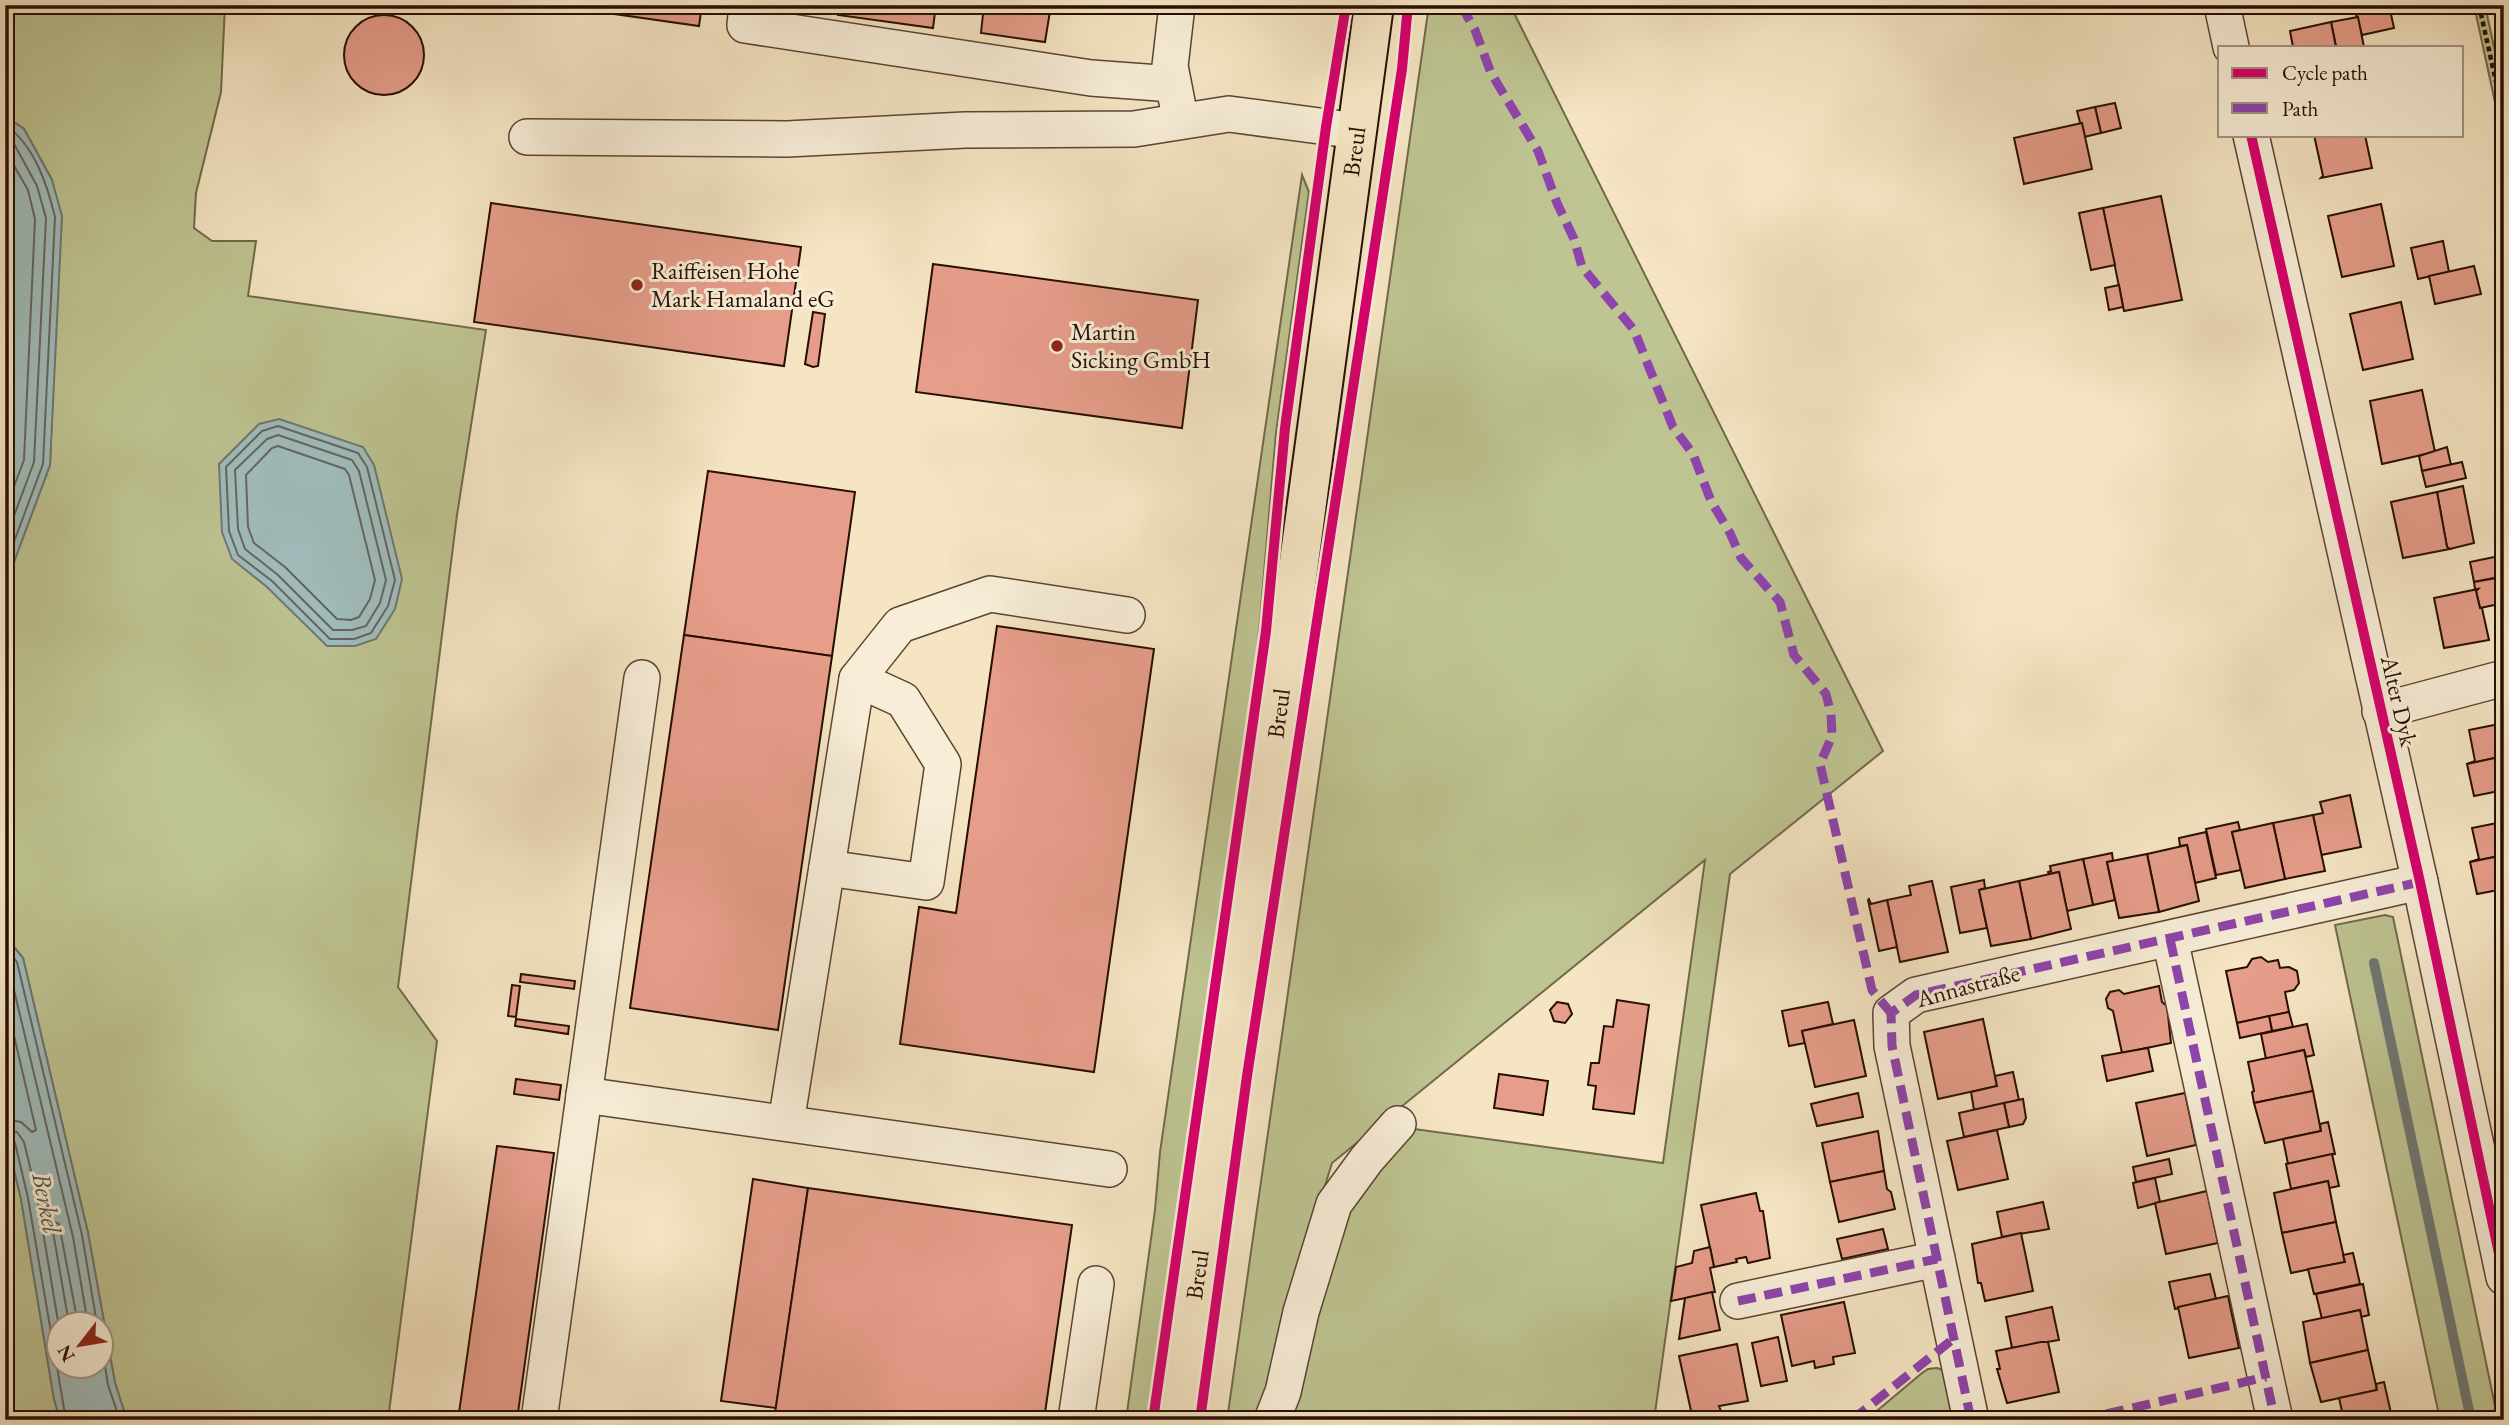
<svg xmlns="http://www.w3.org/2000/svg" width="2509" height="1425" font-family="'EB Garamond',serif">
	<rect width="100%" height="100%" fill="#f5e5c3"/>
	<filter id="stains"><feTurbulence type="fractalNoise" baseFrequency=".00286" numOctaves="4"/><feColorMatrix values="0 0 0 0 .2 0 0 0 0 .09 0 0 0 0 .02 0 0 0 .5 -.17"/></filter>
	<radialGradient id="worn" r=".72"><stop offset=".6" stop-color="#630" stop-opacity="0"/><stop offset="1" stop-color="#630" stop-opacity=".3"/></radialGradient>
	<g fill="#bec492" stroke="#72694a" stroke-width="2">
		<polygon points="5,5 225,5 221,92 196,193 194,228 212,241 256,241 248,296 486,330 457,515 398,987 437,1041 388,1420 127,1420 115,1383 88,1233 23,958 5,936 5,586 50,465 54,356 52,180 24,129 5,116"/>
		<polygon points="1429,5 1510,5 1883,751 1730,874 1654,1420 1312,1420 1309,1411 1307,1411 1309,1420 1288,1420 1340,1210 1407,1128 1663,1163 1705,860 1332,1163 1303,1257 1263,1412 1252,1420 1227,1420"/>
		<polygon points="2474,5 2485,5 2504,94 2504,144"/>
		<polygon points="1302,175 1309,192 1276,433 1256,667 1149,1420 1126,1420 1155,1210 1160,1152"/>
		<polygon points="2385,915 2393,917 2498,1420 2440,1420 2335,925"/>
		<polygon points="5,1132 21,1199 54,1399 60,1420 5,1420"/>
		<polygon points="1937,1368 1945,1371 1958,1420 1866,1420 1922,1373 1928,1369"/>
	</g>
	<g fill="#a0bdbd" stroke="#707773" stroke-width="2" fill-rule="evenodd">
		<polygon points="5,116 24,129 52,180 62,216 50,465 5,586"/>
		<polygon points="279,419 363,447 374,465 402,579 395,609 376,639 355,646 327,646 267,587 232,559 222,532 219,464 259,424"/>
		<path d="M5,936L23,958L88,1233L115,1383L127,1420H60L54,1399L21,1199L5,1132ZM60,1324H102V1366H60Z"/>
	</g>
	<g fill="none" stroke-linecap="round" stroke-linejoin="round">
		<g stroke="#646660" stroke-width="2">
			<path d="M5,125C34,144 47,184 55,217L43,464L5,566"/>
			<polyline points="5,135 12,140 37,186 46,218 34,462 5,540"/>
			<polyline points="5,150 28,190 35,219 24,460 5,510"/>
			<polygon points="278,426 358,453 367,467 395,580 388,606 371,633 354,639 330,639 272,581 238,555 229,531 226,467 262,431"/>
			<polygon points="278,435 352,460 359,471 386,580 380,603 366,626 352,630 333,630 278,575 245,549 238,529 235,470 267,439"/>
			<polygon points="278,446 345,469 349,475 375,580 370,599 359,617 351,620 337,619 285,567 254,543 248,527 246,475 272,448"/>
			<polyline points="5,947 17,962 82,1235 97,1324"/>
			<polyline points="5,961 8,965 73,1237 88,1324"/>
			<polyline points="5,997 36,1130 32,1132 21,1122 5,1119"/>
			<polyline points="5,1129 17,1132 24,1142 37,1196 60,1333"/>
			<polyline points="5,1138 11,1139 15,1143 28,1198 66,1420"/>
			<polyline points="69,1324 52,1226 55,1222 59,1224 78,1324"/>
			<polyline points="102,1347 108,1385 120,1420"/>
		</g>
		<polyline stroke="#707773" stroke-width="10" points="2374,963 2471,1420"/>
	</g>
	<g fill="#e69d8a" stroke="#270e03" stroke-width="2">
		<polygon points="551,5 702,5 699,26"/>
		<polygon points="840,5 936,5 933,28 838,15"/>
		<polygon points="984,5 1051,5 1045,42 981,33"/>
		<polygon points="2362,5 2389,5 2394,28 2362,35 2354,7"/>
		<circle cx="384" cy="55" r="40"/>
		<polygon points="2358,17 2364,47 2336,47 2331,22"/>
		<polygon points="2331,22 2336,47 2293,47 2290,31"/>
		<polygon points="2504,53 2504,91 2496,54"/>
		<polygon points="2115,103 2121,128 2101,133 2095,107"/>
		<polygon points="2095,107 2101,133 2084,137 2077,111"/>
		<polygon points="2082,123 2092,169 2024,184 2014,138"/>
		<polygon points="2314,135 2365,135 2372,168 2321,178 2323,176"/>
		<polygon points="2161,196 2182,300 2124,311 2103,208"/>
		<polygon points="491,203 801,247 784,366 474,322"/>
		<polygon points="2381,204 2394,266 2342,277 2328,216"/>
		<polygon points="2103,208 2115,265 2091,270 2079,213"/>
		<polygon points="2443,241 2449,272 2418,279 2411,248"/>
		<polygon points="933,264 1198,300 1182,428 916,392"/>
		<polygon points="2474,266 2481,294 2435,304 2429,276"/>
		<polygon points="2119,285 2123,307 2109,310 2105,288"/>
		<polygon points="2401,302 2413,359 2363,370 2350,314"/>
		<polygon points="813,312 825,314 818,366 813,367 805,364"/>
		<polygon points="2422,390 2435,452 2382,464 2370,401"/>
		<polygon points="2447,447 2451,465 2422,471 2419,456"/>
		<polygon points="2462,462 2466,478 2426,487 2422,471"/>
		<polygon points="708,471 855,492 832,656 684,635"/>
		<polygon points="2463,486 2474,543 2450,549 2447,547 2437,492"/>
		<polygon points="2437,492 2447,547 2450,549 2403,558 2391,502"/>
		<polygon points="2504,555 2504,576 2474,582 2470,562"/>
		<polygon points="2502,577 2504,603 2480,608 2476,591 2478,589 2475,589 2474,582"/>
		<polygon points="2478,589 2476,591 2480,608 2482,608 2489,640 2444,648 2434,598"/>
		<polygon points="997,626 1154,649 1094,1072 900,1044 919,907 956,913"/>
		<polygon points="684,635 832,656 778,1030 630,1008"/>
		<polygon points="2504,723 2504,756 2467,764 2475,761 2469,730"/>
		<polygon points="2504,756 2504,790 2474,796 2467,764"/>
		<polygon points="2504,790 2504,806 2499,807 2496,791"/>
		<polygon points="2350,795 2361,847 2321,855 2313,815 2323,813 2320,802"/>
		<polygon points="2313,815 2325,871 2285,879 2273,823"/>
		<polygon points="2238,822 2240,830 2232,832 2241,870 2216,875 2206,829"/>
		<polygon points="2502,822 2504,822 2504,855 2470,862 2479,859 2472,828"/>
		<polygon points="2273,823 2285,879 2245,888 2232,832"/>
		<polygon points="2206,832 2216,878 2195,883 2187,845 2180,846 2179,838"/>
		<polygon points="2187,845 2199,901 2159,912 2147,854"/>
		<polygon points="2112,853 2113,861 2107,862 2115,900 2093,905 2083,859"/>
		<polygon points="2147,854 2159,912 2119,918 2107,862"/>
		<polygon points="2504,855 2504,889 2477,894 2470,862"/>
		<polygon points="2083,859 2093,905 2067,911 2059,872 2049,874 2048,872 2051,871 2050,866"/>
		<polygon points="2059,872 2071,929 2031,939 2019,881"/>
		<polygon points="1984,880 1985,888 1979,890 1987,928 1960,933 1951,887"/>
		<polygon points="1932,881 1948,952 1900,962 1887,900 1911,895 1909,886"/>
		<polygon points="2019,881 2031,939 1991,946 1979,890"/>
		<polygon points="1869,899 1871,904 1887,900 1897,947 1879,951 1868,900"/>
		<polygon points="2261,957 2268,962 2278,960 2280,968 2289,967 2297,971 2299,983 2294,990 2285,992 2289,1012 2237,1023 2226,971 2247,967 2252,959"/>
		<polygon points="521,974 575,981 574,989 520,982"/>
		<polygon points="512,985 520,986 516,1017 508,1016"/>
		<polygon points="2159,986 2162,1002 2167,1006 2171,1043 2122,1053 2113,1011 2108,1008 2106,999 2110,992 2119,990 2124,994"/>
		<polygon points="1617,1000 1649,1005 1634,1114 1593,1109 1596,1086 1588,1085 1591,1063 1599,1063 1604,1026 1613,1027"/>
		<polygon points="1557,1002 1568,1004 1572,1014 1565,1023 1554,1021 1550,1010"/>
		<polygon points="1828,1002 1833,1024 1802,1031 1805,1043 1789,1046 1782,1011"/>
		<polygon points="2289,1012 2293,1027 2272,1031 2269,1016"/>
		<polygon points="2269,1016 2272,1031 2240,1038 2237,1023"/>
		<polygon points="516,1019 569,1026 568,1034 515,1026"/>
		<polygon points="1983,1019 1997,1086 1938,1099 1924,1032"/>
		<polygon points="1854,1020 1866,1076 1815,1087 1802,1031"/>
		<polygon points="2307,1024 2314,1055 2306,1057 2304,1050 2266,1059 2261,1034"/>
		<polygon points="2148,1048 2153,1071 2107,1081 2102,1056"/>
		<polygon points="2304,1050 2313,1091 2254,1103 2252,1092 2254,1091 2248,1062"/>
		<polygon points="2013,1072 2019,1100 1974,1110 1971,1092 1997,1086 1995,1076"/>
		<polygon points="1499,1074 1548,1081 1543,1115 1494,1108"/>
		<polygon points="516,1079 561,1085 559,1100 514,1094"/>
		<polygon points="2313,1091 2321,1131 2265,1143 2254,1103"/>
		<polygon points="1858,1093 1863,1117 1817,1126 1811,1104"/>
		<polygon points="2185,1093 2196,1145 2147,1156 2136,1103"/>
		<polygon points="2023,1099 2026,1118 2023,1124 2009,1127 2004,1103"/>
		<polygon points="2004,1103 2009,1127 1964,1137 1959,1113"/>
		<polygon points="2328,1122 2335,1154 2288,1164 2283,1139 2321,1131 2320,1124"/>
		<polygon points="1997,1130 2008,1179 1958,1190 1947,1141"/>
		<polygon points="1878,1131 1884,1171 1830,1182 1822,1143"/>
		<polygon points="497,1146 554,1153 517,1420 458,1420"/>
		<polygon points="2332,1154 2339,1186 2329,1188 2328,1181 2291,1189 2286,1164"/>
		<polygon points="2169,1159 2172,1174 2136,1182 2133,1167"/>
		<polygon points="1884,1171 1887,1189 1891,1192 1895,1209 1839,1222 1830,1182"/>
		<polygon points="2155,1178 2160,1202 2138,1208 2133,1183"/>
		<polygon points="753,1179 808,1188 776,1408 721,1401"/>
		<polygon points="2328,1181 2336,1222 2282,1233 2274,1193"/>
		<polygon points="808,1188 1072,1225 1044,1420 774,1420"/>
		<polygon points="2207,1191 2218,1243 2166,1254 2155,1203"/>
		<polygon points="1756,1193 1760,1211 1763,1211 1770,1258 1748,1263 1746,1257 1736,1259 1737,1262 1714,1267 1701,1205"/>
		<polygon points="2043,1202 2049,1229 2002,1237 1997,1212"/>
		<polygon points="2336,1222 2345,1262 2291,1273 2282,1233"/>
		<polygon points="1883,1229 1888,1249 1842,1259 1837,1239"/>
		<polygon points="2021,1233 2033,1291 1985,1301 1981,1283 1978,1283 1972,1244"/>
		<polygon points="1710,1247 1714,1267 1710,1268 1715,1292 1671,1301 1676,1267 1692,1263 1694,1251"/>
		<polygon points="2353,1253 2360,1284 2314,1294 2308,1269 2345,1262 2343,1255"/>
		<polygon points="2210,1274 2216,1299 2175,1309 2169,1282"/>
		<polygon points="2363,1284 2369,1315 2361,1317 2360,1310 2322,1319 2316,1294"/>
		<polygon points="1712,1292 1720,1330 1679,1339 1685,1298"/>
		<polygon points="2228,1296 2239,1348 2189,1358 2178,1307"/>
		<polygon points="1844,1302 1855,1353 1833,1357 1834,1364 1815,1368 1814,1361 1792,1366 1781,1315"/>
		<polygon points="2052,1307 2059,1340 2012,1348 2006,1317"/>
		<polygon points="2360,1310 2368,1350 2310,1363 2303,1322"/>
		<polygon points="1778,1337 1787,1381 1761,1386 1752,1343"/>
		<polygon points="2041,1342 2048,1342 2059,1392 2007,1403 1997,1369 2000,1369 1996,1351"/>
		<polygon points="1737,1344 1748,1401 1719,1406 1722,1414 1693,1420 1679,1356"/>
		<polygon points="2368,1350 2377,1390 2321,1402 2310,1363"/>
		<polygon points="2384,1382 2391,1413 2362,1420 2344,1420 2339,1398 2377,1390 2376,1384"/>
	</g>
	<g fill="none" stroke-linecap="round" stroke-linejoin="round">
		<g stroke="#5a4433" stroke-width="38">
			<g id="minor">
				<polyline points="747,5 745,25 1091,78 1173,84"/>
				<polyline points="1177,5 1170,66 1178,107"/>
				<polyline points="2222,5 2231,47"/>
				<polyline points="2251,135 2420,882 2504,1277"/>
				<polyline points="527,137 787,139 965,130 1134,129 1229,114 1357,131"/>
				<polyline points="2380,711 2504,678"/>
				<polyline points="827,868 926,882 943,764 903,700 857,679"/>
				<polyline points="2170,939 2275,1420"/>
				<polyline points="584,1095 1109,1169"/>
				<polyline points="786,1123 857,679 900,625 990,594 1127,615"/>
				<polyline points="1738,1301 1937,1259"/>
				<polyline points="539,1420 642,678"/>
				<polyline points="1076,1420 1096,1284"/>
				<polyline points="1272,1420 1283,1392 1301,1312 1334,1204 1367,1159 1398,1124"/>
				<polyline points="1971,1420 1892,1046 1891,1013 1916,995 2420,882"/>
			</g>
		</g>
		<g stroke="#270e03" stroke-width="42">
			<g id="major">
				<path id="s1" d="M1176,1420L1267,800L1374,5"/>
			</g>
		</g>
		<polyline stroke="#270e03" stroke-width="4.5" stroke-dasharray="5 3.5" stroke-linecap="butt" points="2479,5 2504,118"/>
		<use href="#minor" stroke="#f8eed8" stroke-width="35"/>
		<use href="#major" stroke="#f5e5c3" stroke-width="38"/>
		<g stroke="#8e44ad" stroke-width="9" stroke-dasharray="18 9" stroke-linecap="butt">
			<polyline points="1461,5 1475,30 1491,73 1538,151 1557,203 1574,239 1582,267 1634,330 1673,427 1693,454 1711,501 1730,533 1741,558 1780,602 1794,655 1826,694 1831,714 1832,736 1820,764 1872,990 1891,1013"/>
			<polyline points="2170,939 2275,1420"/>
			<polyline points="1738,1301 1937,1259"/>
			<polyline points="1852,1420 1953,1339"/>
			<polyline points="1971,1420 1892,1046 1891,1013 1916,995 2420,882"/>
			<polyline points="2080,1420 2266,1377"/>
		</g>
		<g stroke="#f8eed8" stroke-width="15">
			<g id="cycleway">
				<polyline points="2251,135 2420,882 2504,1277"/>
				<polyline points="1153,1420 1266,631 1285,428 1326,127 1346,5"/>
				<polyline points="1200,1420 1247,1076 1402,69 1408,5"/>
			</g>
		</g>
		<use href="#cycleway" stroke="#d6006c" stroke-width="10"/>
	</g>
	<g fill="#8f2418" stroke="#f8eed8" stroke-width="2.5">
		<circle cx="637" cy="285" r="7"/>
		<circle cx="1057" cy="346" r="7"/>
	</g>
	<g text-anchor="middle" stroke-width="6" stroke-linejoin="round" paint-order="stroke">
		<g font-size="24" fill="#270e03" stroke="#f8eed8">
			<text dy="8" stroke="none"><textPath href="#s1" startOffset="1281">Breul</textPath></text>
			<text transform="translate(2399 701) rotate(77)" y="8">Alter Dyk</text>
			<text dy="8" stroke="none"><textPath href="#s1" startOffset="714">Breul</textPath></text>
			<text transform="translate(1968 986) rotate(-15)" y="8">Annastraße</text>
			<text dy="8" stroke="none"><textPath href="#s1" startOffset="147">Breul</textPath></text>
		</g>
		<g font-size="24" fill="#270e03" stroke="#f8eed8" text-anchor="start">
			<text x="651" y="279">Raiffeisen Hohe<tspan x="651" dy="28">Mark Hamaland eG</tspan></text>
			<text x="1071" y="340">Martin<tspan x="1071" dy="28">Sicking GmbH</tspan></text>
		</g>
		<g font-size="26" font-style="italic" fill="#57544d" stroke="#f8eed8">
			<text transform="translate(47 1203) rotate(79)" y="9">Berkel</text>
		</g>
	</g>
	<rect width="2509" height="1425" fill="none" stroke="#f5e5c3" stroke-width="28"/>
	<rect x="7" y="7" width="2495" height="1411" fill="none" stroke="#270e03" stroke-width="3.5"/>
	<rect x="14" y="14" width="2481" height="1397" fill="none" stroke="#270e03" stroke-width="2"/>
	<rect x="2218" y="46" width="245" height="91" fill="#f8eed8" stroke="#a49483" stroke-width="2"/>
	<rect x="2232" y="68" width="35" height="10" fill="#d6006c" stroke="#a49483" stroke-width="2"/>
	<text x="2282" y="80" font-size="21" fill="#270e03">Cycle path</text>
	<rect x="2232" y="103" width="35" height="10" fill="#8e44ad" stroke="#a49483" stroke-width="2"/>
	<text x="2282" y="116" font-size="21" fill="#270e03">Path</text>
	<g transform="translate(80 1345) rotate(239)"><circle r="33" fill="#f8eed8" stroke="#a49483" stroke-width="2"/>
	<path d="M0-5L12 26L0 18L-12 26Z" fill="#8f2418"/>
	<text y="-10" font-size="19" font-weight="bold" text-anchor="middle" fill="#270e03">N</text>
	</g>
	<rect width="100%" height="100%" filter="url(#stains)"/>
	<rect width="100%" height="100%" fill="url(#worn)"/>
</svg>
